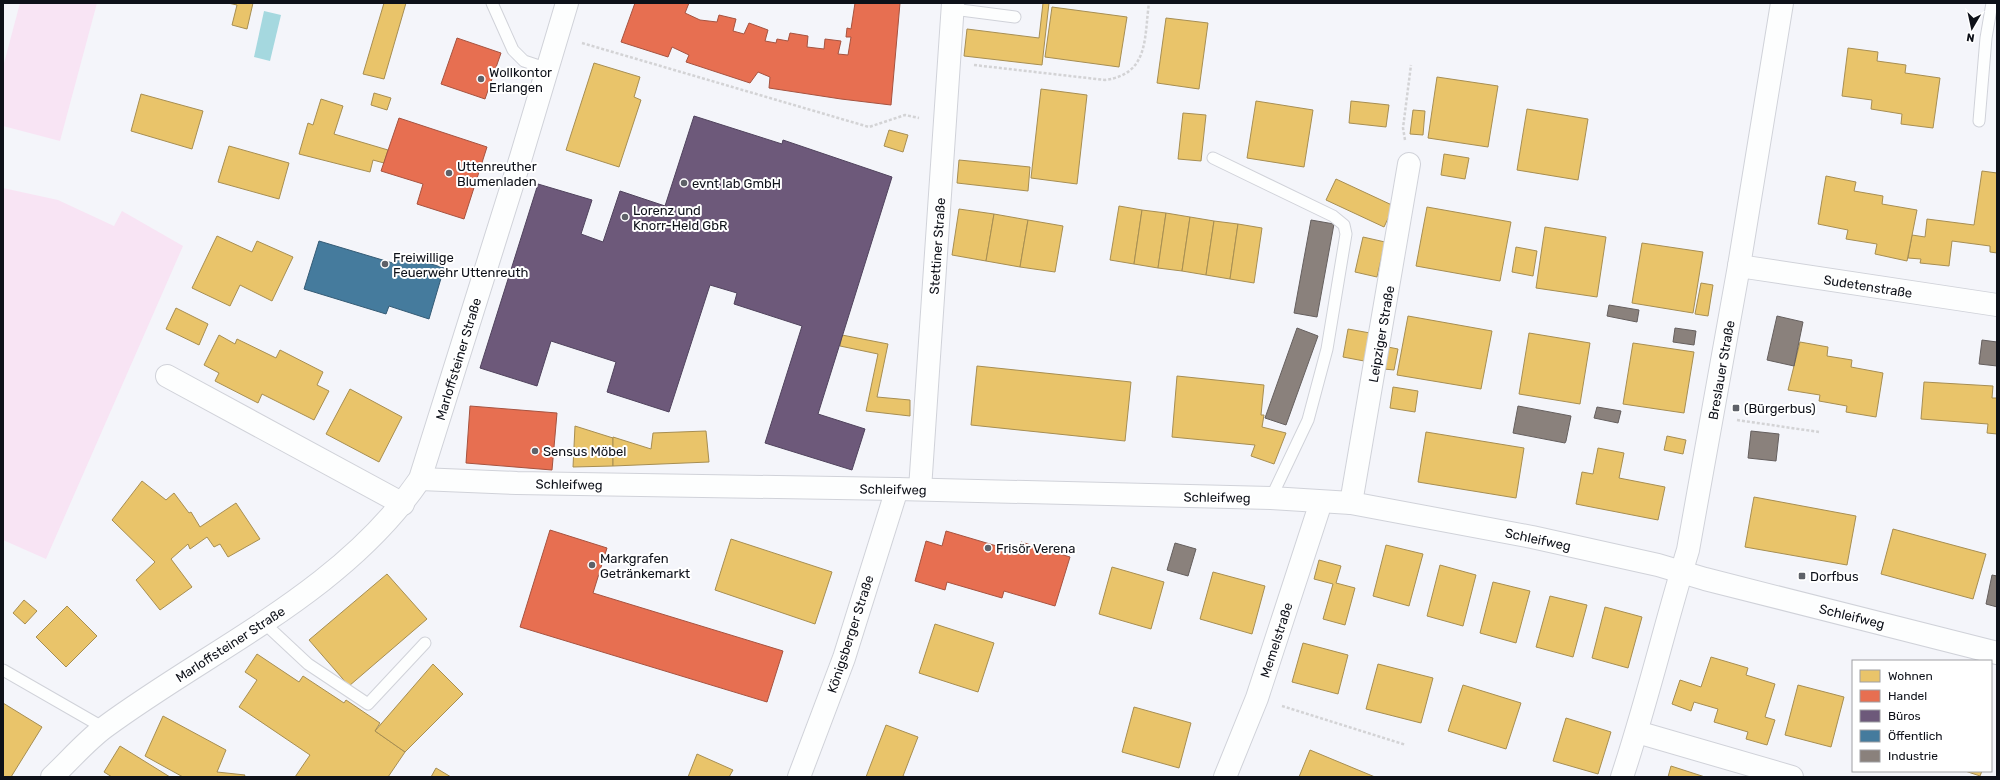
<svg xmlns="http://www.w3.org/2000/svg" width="2000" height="780" font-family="Rubik,sans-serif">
	<rect width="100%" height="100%" fill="#f4f5fa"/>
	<g fill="#f8e4f4">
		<polygon points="20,3 97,3 60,141 3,126 3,67"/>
		<polygon points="3,188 58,200 114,226 122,211 183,246 46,559 3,540"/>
	</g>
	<polygon fill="#a5d8df" points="264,11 281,15 270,61 254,57"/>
	<g fill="#e9c46a" stroke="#a78e52">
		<polygon points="228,3 253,3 247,29 232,25 237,5"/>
		<polygon points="384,3 406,3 384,79 363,74"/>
		<polygon points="1043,3 1049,3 1042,65 964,56 967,29 1039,38"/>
		<polygon points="1052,7 1127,17 1119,67 1045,57"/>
		<polygon points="1166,18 1208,23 1199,89 1157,83"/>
		<polygon points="1848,48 1878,52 1877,61 1906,65 1905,73 1940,78 1933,128 1901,124 1902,114 1871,109 1872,100 1842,96"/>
		<polygon points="594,63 640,77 634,97 641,100 619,167 566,150"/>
		<polygon points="1437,77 1498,86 1488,147 1428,138"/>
		<polygon points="1041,89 1087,95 1077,184 1031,178"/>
		<polygon points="374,93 391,98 387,110 371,105"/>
		<polygon points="141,94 203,111 192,149 131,131"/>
		<polygon points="321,99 343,106 334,134 388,150 384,163 373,160 370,172 299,154 308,123 313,125"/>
		<polygon points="1256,101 1313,110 1304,167 1247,158"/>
		<polygon points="1351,101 1389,105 1386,127 1349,123"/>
		<polygon points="1527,109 1588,119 1578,180 1517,170"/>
		<polygon points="1413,110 1425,111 1423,135 1410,134"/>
		<polygon points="1183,113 1206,115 1201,161 1178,159"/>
		<polygon points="889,130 908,135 903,152 884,146"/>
		<polygon points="229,146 289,163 279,199 218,182"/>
		<polygon points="1444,154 1469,158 1465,179 1441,175"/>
		<polygon points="959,160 1030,167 1028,191 957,183"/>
		<polygon points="1982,171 1997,173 1997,253 1990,252 1990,246 1952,241 1949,266 1920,263 1921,259 1908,258 1912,235 1925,237 1927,219 1974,225"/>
		<polygon points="1826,176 1856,182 1854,191 1883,196 1882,204 1917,210 1907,261 1875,254 1877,244 1846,239 1848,230 1818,224"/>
		<polygon points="1336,179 1394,206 1384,227 1326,200"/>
		<polygon points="1119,206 1142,210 1134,264 1110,260"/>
		<polygon points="1427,207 1511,222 1500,281 1416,266"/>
		<polygon points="959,209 994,214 986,261 952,255"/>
		<polygon points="1142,210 1166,213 1158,268 1134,264"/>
		<polygon points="1166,213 1190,217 1182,271 1158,268"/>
		<polygon points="994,214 1028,220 1020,267 986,261"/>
		<polygon points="1190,217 1214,221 1206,275 1182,271"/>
		<polygon points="1028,220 1063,226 1055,272 1020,267"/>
		<polygon points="1214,221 1238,224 1230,279 1206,275"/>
		<polygon points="1238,224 1262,228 1254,283 1230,279"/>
		<polygon points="1545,227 1606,237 1597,297 1536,288"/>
		<polygon points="217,236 252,252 257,241 293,257 272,301 240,285 230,306 192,288"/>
		<polygon points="1363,237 1385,242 1377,277 1355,272"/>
		<polygon points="1642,243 1703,252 1693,313 1632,303"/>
		<polygon points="1516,247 1537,251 1533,276 1512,272"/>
		<polygon points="1701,283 1713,285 1708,316 1695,314"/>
		<polygon points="176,308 208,324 199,345 166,329"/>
		<polygon points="1408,316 1492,331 1481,389 1397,375"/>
		<polygon points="1348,329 1370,333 1364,361 1343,357"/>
		<polygon points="1529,333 1590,343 1580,404 1519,394"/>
		<polygon points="219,335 235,344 237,339 276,358 280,350 323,372 317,385 329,391 314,420 262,394 258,403 215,381 219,373 204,365"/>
		<polygon points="842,335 888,344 877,397 910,400 910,416 866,411 878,354 840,346"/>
		<polygon points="1800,342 1828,347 1827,356 1852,360 1851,367 1883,373 1876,417 1846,412 1847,406 1819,401 1820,395 1788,390"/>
		<polygon points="1633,343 1694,352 1684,413 1623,404"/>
		<polygon points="1388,347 1398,349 1394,370 1384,369"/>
		<polygon points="977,366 1131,382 1125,441 971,425"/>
		<polygon points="1177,376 1264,385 1261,415 1264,415 1262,427 1286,433 1274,464 1251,456 1255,445 1172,437"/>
		<polygon points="1924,382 1993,386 1992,398 1997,398 1997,434 1987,433 1988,424 1921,419"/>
		<polygon points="1393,387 1418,391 1415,412 1390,408"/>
		<polygon points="350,389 402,417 379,462 326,434"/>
		<polygon points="575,426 613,438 613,466 573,467"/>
		<polygon points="706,431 709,462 613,466 613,437 651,449 653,433"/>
		<polygon points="1426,432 1524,448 1516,498 1418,482"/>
		<polygon points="1667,436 1686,440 1683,454 1664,450"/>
		<polygon points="1598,448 1624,453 1619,478 1665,487 1658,520 1576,504 1582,472 1593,474"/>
		<polygon points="142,481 166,500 174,493 189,513 191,512 200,527 236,503 260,539 228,557 220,544 214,547 207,537 190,549 188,544 171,559 192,587 160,610 136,580 155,562 112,520"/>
		<polygon points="1754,497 1856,516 1847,565 1745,547"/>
		<polygon points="1893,529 1986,554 1973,599 1881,574"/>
		<polygon points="731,539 832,572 815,624 715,590"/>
		<polygon points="1386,545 1423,554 1409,606 1373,596"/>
		<polygon points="1319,560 1341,566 1336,583 1355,588 1345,625 1323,619 1333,584 1314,579"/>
		<polygon points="1440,565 1476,575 1463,626 1427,616"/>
		<polygon points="1112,567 1164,582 1151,629 1099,614"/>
		<polygon points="1213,572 1265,586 1252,634 1200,619"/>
		<polygon points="387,574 427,619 349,686 309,640"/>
		<polygon points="1493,582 1530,591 1516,643 1480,633"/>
		<polygon points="1550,596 1587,605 1573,657 1536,647"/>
		<polygon points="24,600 37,611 25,624 13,613"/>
		<polygon points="67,606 97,636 66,667 36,637"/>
		<polygon points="1605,607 1642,617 1628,668 1592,658"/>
		<polygon points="935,624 994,643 978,692 919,673"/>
		<polygon points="1303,643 1348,655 1338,694 1292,682"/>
		<polygon points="257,654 299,682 303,676 344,703 346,700 380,723 375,731 405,752 388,777 295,777 310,755 239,707 257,680 245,672"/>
		<polygon points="1711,657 1748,668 1746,675 1775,684 1765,717 1775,720 1767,745 1746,739 1748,732 1714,722 1718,709 1694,702 1691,711 1672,704 1680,680 1701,687"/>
		<polygon points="433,664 463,694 405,752 375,731"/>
		<polygon points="1378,664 1433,678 1421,723 1366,709"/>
		<polygon points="1463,685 1521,703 1506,749 1448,731"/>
		<polygon points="1798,685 1844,697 1831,747 1785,735"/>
		<polygon points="3,703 42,727 11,777 3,777"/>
		<polygon points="1134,707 1191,723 1179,768 1122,752"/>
		<polygon points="163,716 226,750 217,772 245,775 244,777 183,777 145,756"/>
		<polygon points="1566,718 1611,732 1598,774 1553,761"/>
		<polygon points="886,725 918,737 903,776 907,777 866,777"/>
		<polygon points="120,746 170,777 112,777 104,772"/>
		<polygon points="1310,750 1375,777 1299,777"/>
		<polygon points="697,754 733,770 729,777 688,777"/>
		<polygon points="1671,766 1705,777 1668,777"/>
		<polygon points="436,768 451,777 431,777"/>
		<polygon points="1965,771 1982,771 1980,776"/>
	</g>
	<g fill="#e76f51" stroke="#a65340">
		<polygon points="635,3 689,3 685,13 700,20 717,22 719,15 736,19 733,31 744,34 749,23 768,30 765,41 776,43 777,39 788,41 790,33 808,36 807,47 824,49 825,39 841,41 838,54 848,55 851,37 846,37 847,28 851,29 855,3 900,3 891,105 841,99 769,88 770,77 758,72 750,83 686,62 689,55 672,47 668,57 621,42"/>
		<polygon points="457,38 501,53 485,99 441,84"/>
		<polygon points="399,118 487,147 464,219 417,204 423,184 381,171"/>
		<polygon points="470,406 557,413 552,470 466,463"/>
		<polygon points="550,530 607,548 593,593 783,651 767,702 520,627"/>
		<polygon points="946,531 1017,552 1021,542 1070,557 1055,606 1004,591 1002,598 947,582 945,590 915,581 926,541 942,546"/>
	</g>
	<polygon fill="#6d597a" stroke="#50435d" points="694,116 782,144 783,140 892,177 818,414 865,429 852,470 765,443 802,326 734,304 737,293 710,285 669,412 607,392 616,362 551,341 537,386 480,368 538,184 592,200 581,234 603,242 620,191 665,206"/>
	<polygon fill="#457b9d" stroke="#345b75" points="319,241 396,264 399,254 444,268 429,319 389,306 386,314 304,289"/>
	<g fill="#8a817c" stroke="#655f5e">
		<polygon points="1311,220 1334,224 1317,317 1294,313"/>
		<polygon points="1609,305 1639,310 1637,322 1607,316"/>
		<polygon points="1777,316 1803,322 1794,366 1767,360"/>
		<polygon points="1297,328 1318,336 1286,425 1265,418"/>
		<polygon points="1675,328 1696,331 1694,345 1673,342"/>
		<polygon points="1982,340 1997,342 1997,366 1979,364"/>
		<polygon points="1518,406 1571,416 1566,441 1565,443 1513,433"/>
		<polygon points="1597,407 1621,411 1618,423 1594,418"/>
		<polygon points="1751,431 1779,434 1776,461 1748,458"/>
		<polygon points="1175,543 1196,549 1188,576 1167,570"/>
		<polygon points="1992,575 1997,576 1997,607 1986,604"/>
	</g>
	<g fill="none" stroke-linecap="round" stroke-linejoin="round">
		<g stroke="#d0d2d9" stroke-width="13">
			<g id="service">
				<polyline points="492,3 513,50 524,61 548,69"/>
				<polyline points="953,9 1015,17"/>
				<polyline points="1979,121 1986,38 1992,3"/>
				<polyline points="1213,158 1333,216 1344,225 1346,234 1327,349 1308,420 1271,498"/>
				<polyline points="263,622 308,664 368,704 425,643"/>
				<polyline points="3,670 104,728"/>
			</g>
		</g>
		<g stroke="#d0d2d9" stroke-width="24">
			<g id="minor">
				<polyline points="1739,266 1997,305"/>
				<polyline points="167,376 403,504"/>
				<polyline points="420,479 517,483 897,489 1271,498 1351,503 1532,537 1658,565 1705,579 1997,653"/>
				<polyline points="920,489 953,3"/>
				<polyline points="1351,503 1409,164"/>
				<polyline points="1637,732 1792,777"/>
				<polyline points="799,777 844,658 897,489"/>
				<polyline points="1225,777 1257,698 1321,502"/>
				<path d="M1622,777C1647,702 1665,625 1688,550L1739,266L1782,3"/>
			</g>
		</g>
		<g stroke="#d0d2d9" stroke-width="24">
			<path id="tertiary" d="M52,777C69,761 86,741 105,727C212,648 343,592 420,479L521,157L567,3"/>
		</g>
		<g stroke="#d3d3d5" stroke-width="2.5" stroke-dasharray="3 2" stroke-linecap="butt">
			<polyline points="582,43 869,127 905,115 919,118"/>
			<path d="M974,65L1105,80C1149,74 1144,39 1149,3"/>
			<polyline points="1405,140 1403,128 1411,65"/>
			<polyline points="1737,420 1819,432"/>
			<polyline points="1282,706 1406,745"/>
		</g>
		<use href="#service" stroke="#fdfefe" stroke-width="11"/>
		<use href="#minor" stroke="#fdfefe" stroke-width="22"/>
		<use href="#tertiary" stroke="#fdfefe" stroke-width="22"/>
	</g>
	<g fill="#5e6168" stroke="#fff" stroke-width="1.5">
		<circle cx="481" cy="79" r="4"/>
		<circle cx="449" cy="173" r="4"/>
		<circle cx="684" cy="183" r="4"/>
		<circle cx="625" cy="217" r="4"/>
		<circle cx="385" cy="264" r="4"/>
		<rect x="1732" y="404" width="8" height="8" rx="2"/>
		<circle cx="535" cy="451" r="4"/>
		<circle cx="988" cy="548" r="4"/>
		<circle cx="592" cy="565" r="4"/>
		<rect x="1798" y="572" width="8" height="8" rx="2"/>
	</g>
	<g text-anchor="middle" stroke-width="4" stroke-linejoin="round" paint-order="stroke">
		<g font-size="13" fill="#0e1119" stroke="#fff" text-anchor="start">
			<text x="489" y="77">Wollkontor<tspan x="489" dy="15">Erlangen</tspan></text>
			<text x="457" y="171">Uttenreuther<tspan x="457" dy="15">Blumenladen</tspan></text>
			<text x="692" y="188">evnt lab GmbH</text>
			<text x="633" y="215">Lorenz und<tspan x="633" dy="15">Knorr-Held GbR</tspan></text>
			<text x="393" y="262">Freiwillige<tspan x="393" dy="15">Feuerwehr Uttenreuth</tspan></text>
			<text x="1744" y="413">(Bürgerbus)</text>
			<text x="543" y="456">Sensus Möbel</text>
			<text x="996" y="553">Frisör Verena</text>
			<text x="600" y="563">Markgrafen<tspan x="600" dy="15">Getränkemarkt</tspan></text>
			<text x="1810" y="581">Dorfbus</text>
		</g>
		<g font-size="13" fill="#0e1119" stroke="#fff">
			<text transform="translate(937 246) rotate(-86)" y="5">Stettiner Straße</text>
			<text transform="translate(1868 286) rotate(9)" y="5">Sudetenstraße</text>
			<text transform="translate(1381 334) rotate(-80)" y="5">Leipziger Straße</text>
			<text transform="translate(458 359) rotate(-73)" y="5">Marloffsteiner Straße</text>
			<text transform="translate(1721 370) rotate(-80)" y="5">Breslauer Straße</text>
			<text transform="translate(569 484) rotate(1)" y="5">Schleifweg</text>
			<text transform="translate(893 489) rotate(1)" y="5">Schleifweg</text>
			<text transform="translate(1217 497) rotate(1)" y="5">Schleifweg</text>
			<text transform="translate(1538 539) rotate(12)" y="5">Schleifweg</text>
			<text transform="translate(1852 616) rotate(14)" y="5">Schleifweg</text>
			<text transform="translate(850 634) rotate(-72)" y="5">Königsberger Straße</text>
			<text transform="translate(1276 640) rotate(-72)" y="5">Memelstraße</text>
			<text transform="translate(230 644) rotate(-33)" y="5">Marloffsteiner Straße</text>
		</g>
	</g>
	<rect width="2000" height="780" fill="none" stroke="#0e1119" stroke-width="8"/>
	<rect x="1852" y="660" width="140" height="112" fill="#ffffff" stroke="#9fa0a3"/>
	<rect x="1860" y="670" width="20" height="12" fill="#e9c46a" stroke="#9fa0a3"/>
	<text x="1888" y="680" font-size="12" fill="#0e1119">Wohnen</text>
	<rect x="1860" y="690" width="20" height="12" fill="#e76f51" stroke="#9fa0a3"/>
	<text x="1888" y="700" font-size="12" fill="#0e1119">Handel</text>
	<rect x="1860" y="710" width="20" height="12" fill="#6d597a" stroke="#9fa0a3"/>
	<text x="1888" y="720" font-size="12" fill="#0e1119">Büros</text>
	<rect x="1860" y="730" width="20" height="12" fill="#457b9d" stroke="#9fa0a3"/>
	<text x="1888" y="740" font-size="12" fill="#0e1119">Öffentlich</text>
	<rect x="1860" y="750" width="20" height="12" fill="#8a817c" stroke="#9fa0a3"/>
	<text x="1888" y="760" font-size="12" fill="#0e1119">Industrie</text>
	<g transform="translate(1972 28) rotate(189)" stroke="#ffffff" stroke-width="3" paint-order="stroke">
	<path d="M0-3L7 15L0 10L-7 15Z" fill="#0e1119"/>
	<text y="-6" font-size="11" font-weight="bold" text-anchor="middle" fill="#0e1119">N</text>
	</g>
</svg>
